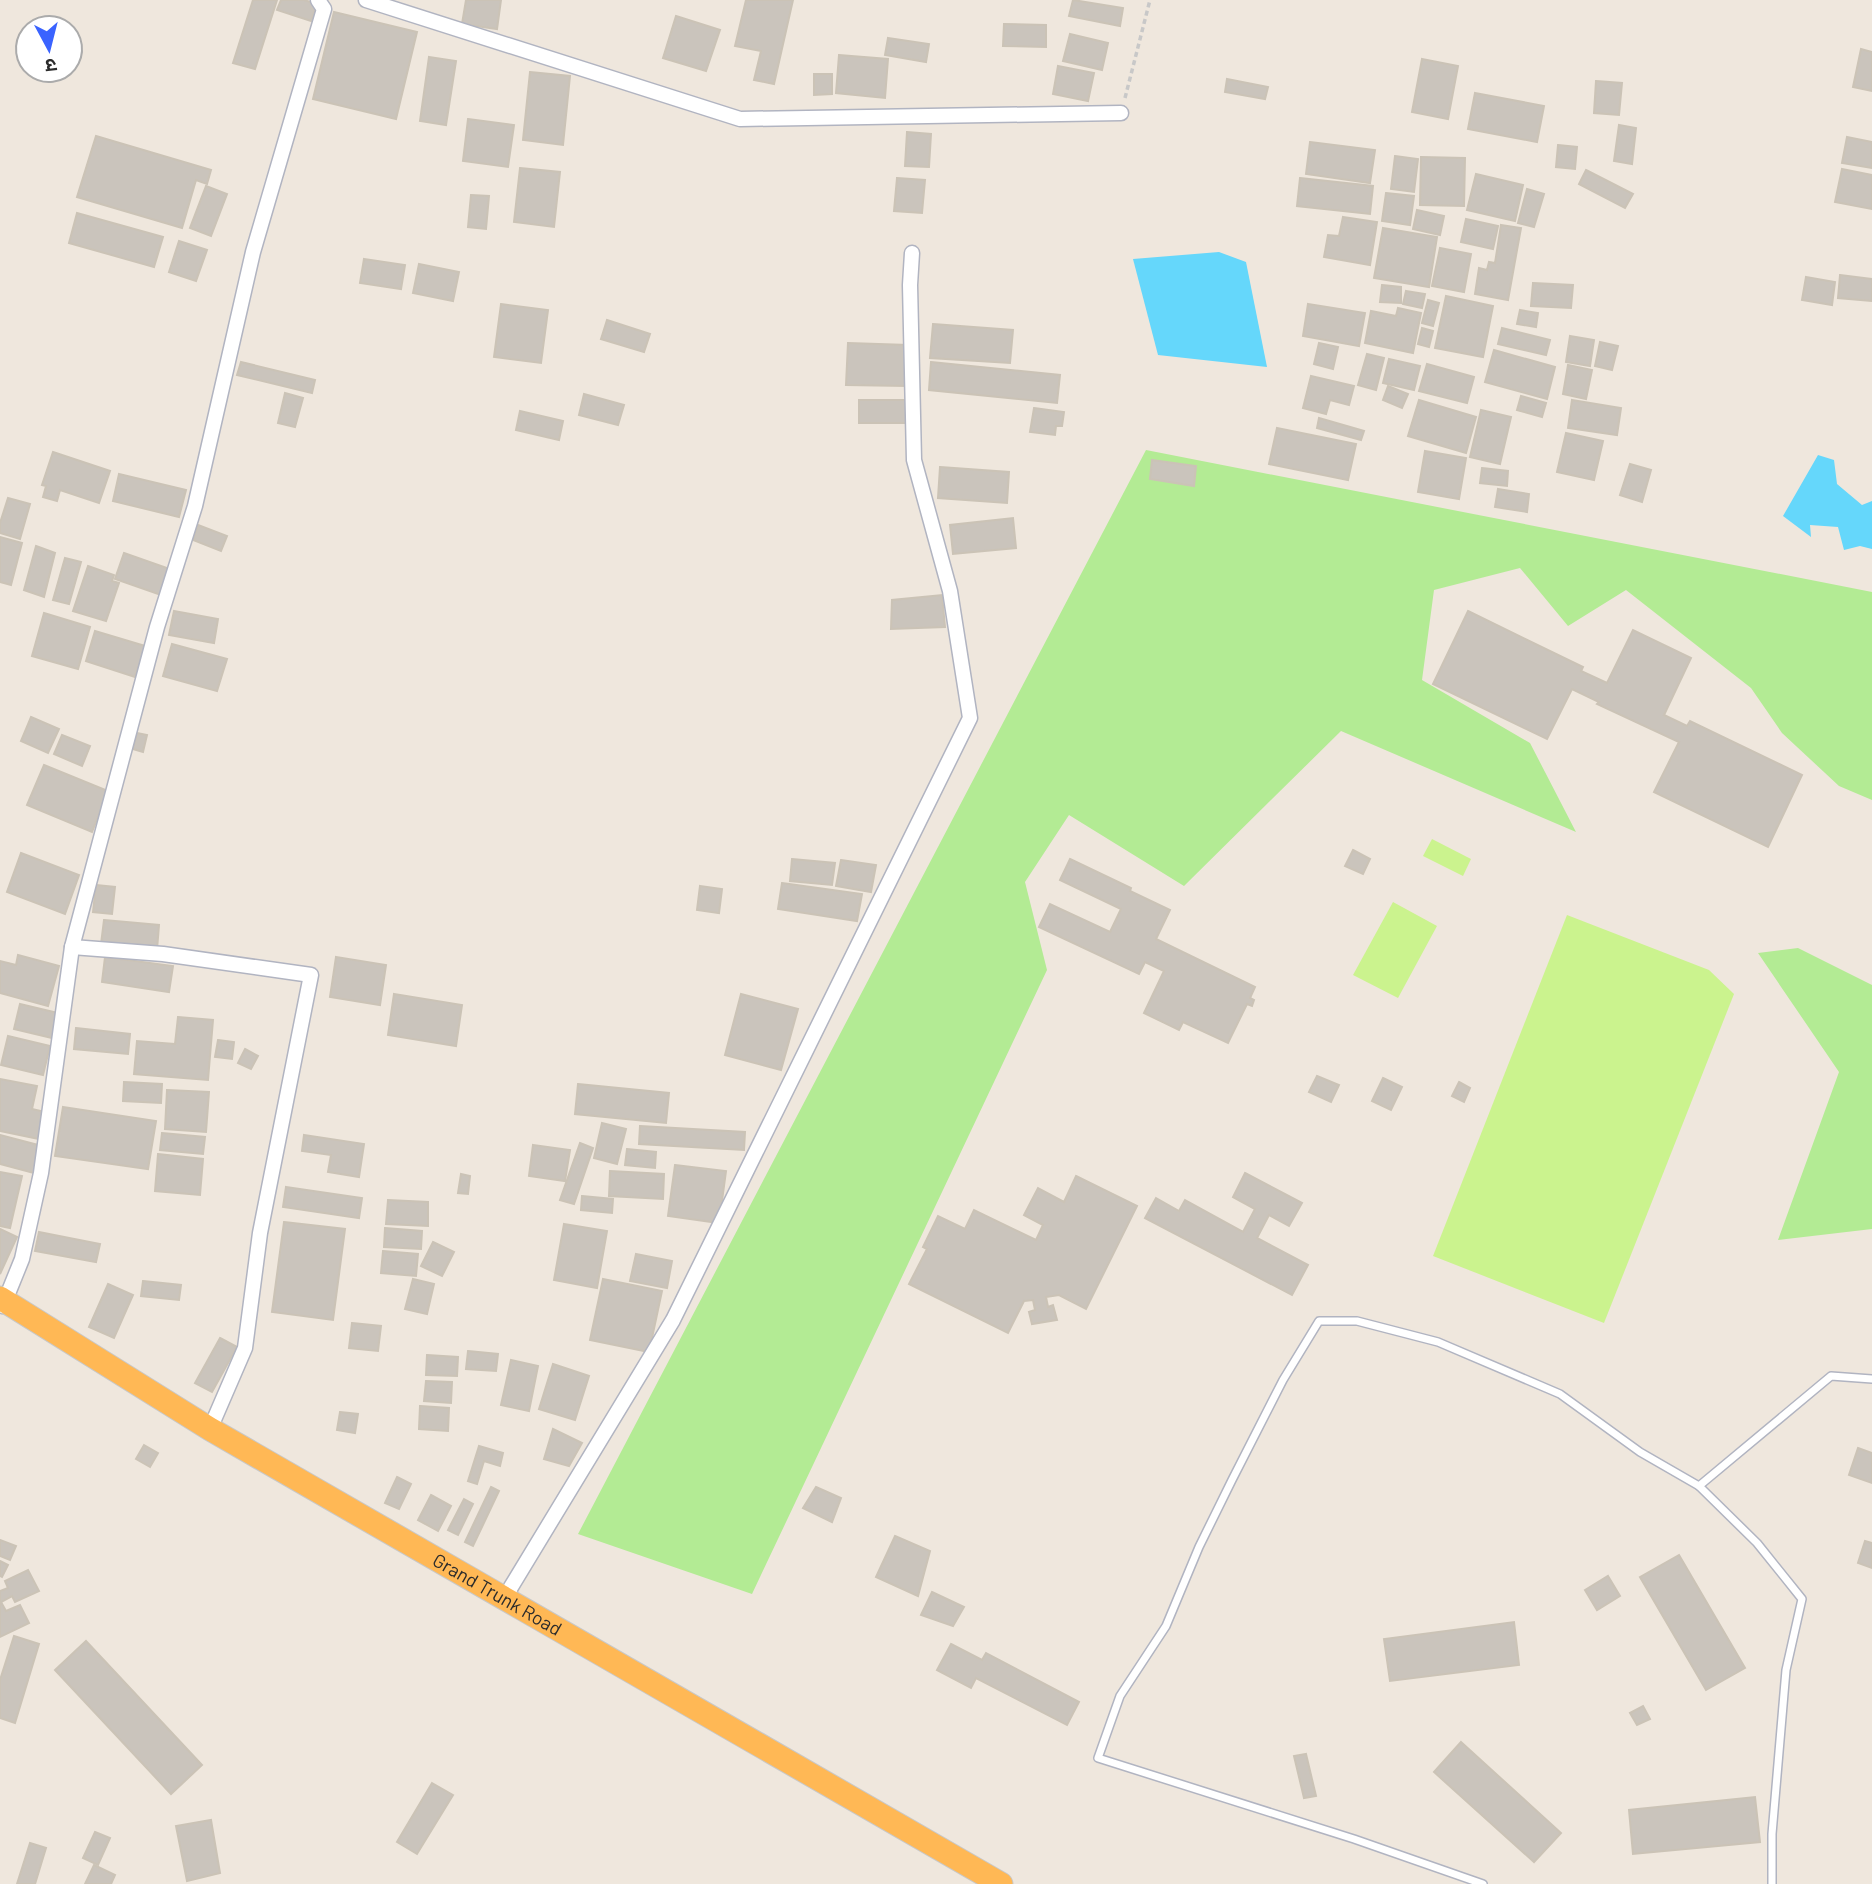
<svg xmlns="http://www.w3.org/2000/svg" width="1872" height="1884" font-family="Barlow,'Noto Sans Devanagari',sans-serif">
	<rect width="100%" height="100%" fill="#efe7dd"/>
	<g fill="#b3eb94">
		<polygon points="1146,450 1872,592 1872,800 1839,786 1782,733 1751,688 1626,590 1568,626 1520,568 1434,590 1422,680 1530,743 1576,832 1341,731 1184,886 1069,815 1025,882 1047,970 752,1594 578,1534"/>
		<polygon points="1798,948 1872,985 1872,1229 1778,1240 1839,1072 1758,953"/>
	</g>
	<g fill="#cbf38e">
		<polygon points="1432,839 1471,859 1463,876 1423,856"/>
		<polygon points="1393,902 1437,926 1398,998 1353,975"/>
		<polygon points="1567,915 1709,970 1734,994 1604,1323 1433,1256"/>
	</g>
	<g fill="#65d7fb">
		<polygon points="1219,252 1246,262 1267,367 1158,355 1133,259"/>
		<polygon points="1818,455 1834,460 1837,484 1862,505 1872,501 1872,549 1860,546 1844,550 1838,527 1810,525 1811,537 1783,516"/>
	</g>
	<g fill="#cac4bc" stroke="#cbc3b6" stroke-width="2">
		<polygon points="253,0 277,0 255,69 233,63"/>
		<polygon points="281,0 304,0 317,4 311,21 277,10"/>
		<polygon points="466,0 501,0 497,29 462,24"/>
		<polygon points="746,0 793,0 774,84 754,80 761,51 735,46"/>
		<polygon points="1073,0 1123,8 1120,26 1069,16"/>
		<polygon points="334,12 417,32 396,119 313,99"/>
		<polygon points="676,16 720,30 706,71 663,58"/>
		<polygon points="1004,24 1046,25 1046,47 1003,46"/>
		<polygon points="1070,34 1108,43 1102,70 1063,61"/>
		<polygon points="888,38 929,44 926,62 885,55"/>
		<polygon points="1861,49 1872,52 1872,91 1853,87"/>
		<polygon points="839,55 888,59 885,98 836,93"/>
		<polygon points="429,57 456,61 446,125 420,121"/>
		<polygon points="1422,59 1458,66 1448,119 1412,112"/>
		<polygon points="1058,66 1094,73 1088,101 1053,94"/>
		<polygon points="530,72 570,76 563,145 523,140"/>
		<polygon points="814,74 832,74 832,94 814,95"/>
		<polygon points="1227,79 1268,87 1265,99 1225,92"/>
		<polygon points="1596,81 1622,83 1619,115 1594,113"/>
		<polygon points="1475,93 1544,106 1537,142 1468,129"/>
		<polygon points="468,119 514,125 508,167 463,161"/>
		<polygon points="1619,125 1636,128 1632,164 1614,161"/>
		<polygon points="907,132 931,134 929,167 905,166"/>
		<polygon points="96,136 211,170 207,184 196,180 182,228 77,197"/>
		<polygon points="1847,137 1872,142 1872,168 1842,163"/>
		<polygon points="1310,142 1375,150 1370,183 1306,174"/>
		<polygon points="1558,145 1577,147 1575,169 1556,167"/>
		<polygon points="1395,156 1418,159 1414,192 1391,189"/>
		<polygon points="1421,157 1465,158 1464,206 1420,205"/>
		<polygon points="520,168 560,172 554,227 514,222"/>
		<polygon points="1842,169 1872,175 1872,209 1835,202"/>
		<polygon points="1586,170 1633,194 1625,208 1579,184"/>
		<polygon points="1476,174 1523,185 1515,221 1467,210"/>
		<polygon points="897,178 925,180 922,213 894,211"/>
		<polygon points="1300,178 1373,186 1370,214 1297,206"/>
		<polygon points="206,186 227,194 211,236 190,228"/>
		<polygon points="1527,189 1544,194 1534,227 1518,223"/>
		<polygon points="1386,193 1414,196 1410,225 1382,221"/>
		<polygon points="471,195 489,196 486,229 468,227"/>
		<polygon points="1417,210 1444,216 1440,235 1413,229"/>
		<polygon points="77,213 163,237 154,267 69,243"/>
		<polygon points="1343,217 1377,222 1370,265 1324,257 1328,235 1339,236"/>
		<polygon points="1466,219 1498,226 1493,249 1461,242"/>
		<polygon points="1501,225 1521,228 1508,300 1475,294 1479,268 1487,270 1489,262 1495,263"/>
		<polygon points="1383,228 1437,237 1429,287 1374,278"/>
		<polygon points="179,241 207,250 196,281 169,272"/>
		<polygon points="1440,248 1471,254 1464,292 1432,286"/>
		<polygon points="364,259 405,265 401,289 360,283"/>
		<polygon points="419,264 459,272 453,301 413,293"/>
		<polygon points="1840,275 1872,279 1872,301 1838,298"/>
		<polygon points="1806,277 1835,282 1832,305 1802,300"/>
		<polygon points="1533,283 1573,285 1571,308 1531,306"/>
		<polygon points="1382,285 1401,287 1401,303 1380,302"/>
		<polygon points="1406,291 1425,294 1422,308 1403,304"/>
		<polygon points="1446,296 1493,306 1483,357 1435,348"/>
		<polygon points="1428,300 1439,303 1433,326 1422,323"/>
		<polygon points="501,304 548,310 541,363 494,357"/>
		<polygon points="1308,304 1365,313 1359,346 1303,336"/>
		<polygon points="1398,308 1421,313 1413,353 1365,343 1371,311 1396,316"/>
		<polygon points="1520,310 1538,313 1536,327 1517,324"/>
		<polygon points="607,320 650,334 644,352 601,339"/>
		<polygon points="933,324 1013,330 1010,363 930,358"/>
		<polygon points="1422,328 1433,331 1429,347 1418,344"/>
		<polygon points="1502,328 1550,340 1546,355 1498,344"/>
		<polygon points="1570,336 1594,340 1590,366 1566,362"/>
		<polygon points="1600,342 1618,346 1612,370 1595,366"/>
		<polygon points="848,343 908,345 907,386 846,385"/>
		<polygon points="1319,343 1338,347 1333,369 1314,364"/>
		<polygon points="1494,350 1555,367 1547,399 1485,382"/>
		<polygon points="1367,354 1384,358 1376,390 1358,385"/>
		<polygon points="1389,359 1420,366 1414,390 1383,383"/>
		<polygon points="241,362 315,380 312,393 237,375"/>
		<polygon points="931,362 1060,375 1057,403 929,390"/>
		<polygon points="1427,364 1474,377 1467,403 1419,391"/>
		<polygon points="1568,365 1592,370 1586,399 1563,394"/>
		<polygon points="1311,376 1354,386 1349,405 1330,400 1326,414 1303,408"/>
		<polygon points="1388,386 1408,394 1402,408 1383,400"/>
		<polygon points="285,393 303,398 295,427 278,423"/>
		<polygon points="584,394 624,405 618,425 579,415"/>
		<polygon points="1521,396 1546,403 1542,417 1517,410"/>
		<rect x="859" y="400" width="47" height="23"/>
		<polygon points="1419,400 1476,417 1466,453 1408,436"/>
		<polygon points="1572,400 1621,408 1617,435 1568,428"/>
		<polygon points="1034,408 1064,412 1062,426 1056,426 1055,435 1030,432"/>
		<polygon points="1481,410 1511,417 1500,464 1470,457"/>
		<polygon points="520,411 563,421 559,440 516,430"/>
		<polygon points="1319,418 1364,431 1361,440 1317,428"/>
		<polygon points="1277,428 1356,444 1348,480 1269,464"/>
		<polygon points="1566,433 1603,441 1594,480 1557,472"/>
		<polygon points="1425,451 1466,458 1459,499 1418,492"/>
		<polygon points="53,452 110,471 99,503 60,490 57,501 43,497 46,486 42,485"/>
		<polygon points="1152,460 1196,466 1194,486 1150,479"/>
		<polygon points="1630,464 1651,470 1642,502 1620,495"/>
		<polygon points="940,467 1009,472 1007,503 938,498"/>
		<polygon points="1482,468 1508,471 1507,486 1480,483"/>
		<polygon points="119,474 186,490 179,517 113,501"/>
		<polygon points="1498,489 1529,494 1527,512 1495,507"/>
		<polygon points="8,498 30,504 20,539 0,533 0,523"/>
		<polygon points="1013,518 1016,548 953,554 950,525"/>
		<polygon points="198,525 227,536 221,551 193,540"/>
		<polygon points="0,537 22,543 11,585 0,582"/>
		<polygon points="36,546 55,553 44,597 24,590"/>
		<polygon points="124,553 170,569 161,595 115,579"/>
		<polygon points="65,558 81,562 69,604 53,600"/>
		<polygon points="88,566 114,575 112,581 119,583 106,621 73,611"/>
		<polygon points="942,595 945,627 891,629 892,600"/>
		<polygon points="174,611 218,619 214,643 169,635"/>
		<polygon points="1468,611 1583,667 1581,671 1607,683 1633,630 1691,658 1664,715 1687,726 1690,721 1802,775 1768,847 1654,792 1679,742 1597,704 1599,702 1572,689 1547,739 1433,684"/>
		<polygon points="44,613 90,627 78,669 32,656"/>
		<polygon points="95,631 145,646 135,677 86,661"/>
		<polygon points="172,644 227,659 217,691 163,676"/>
		<polygon points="31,717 59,729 48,753 21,741"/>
		<polygon points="137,733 147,735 143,752 133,749"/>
		<polygon points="62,735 90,746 82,766 54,754"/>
		<polygon points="44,765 108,791 92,832 27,805"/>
		<polygon points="1353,850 1370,859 1363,874 1345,866"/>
		<polygon points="21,853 79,875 65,914 7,892"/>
		<polygon points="792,859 835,863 832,885 790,881"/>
		<polygon points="1070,859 1131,888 1130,891 1170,910 1156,939 1255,987 1250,998 1254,1000 1252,1006 1247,1004 1228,1043 1183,1022 1179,1030 1144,1013 1164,971 1145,962 1139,974 1039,927 1050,904 1110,932 1121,909 1060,880"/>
		<polygon points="841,860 876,865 871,892 836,886"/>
		<polygon points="782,883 862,894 857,921 778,909"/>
		<polygon points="96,885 115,887 112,914 93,912"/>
		<polygon points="700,886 722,889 719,913 697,910"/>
		<polygon points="104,920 159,925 157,950 101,944"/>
		<polygon points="18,955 59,966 48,1006 0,993 0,961 16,965"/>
		<polygon points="105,957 173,966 169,992 102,982"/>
		<polygon points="336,957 386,965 380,1005 330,997"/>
		<polygon points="394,994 462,1005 456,1046 388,1035"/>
		<polygon points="741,994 798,1009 781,1070 725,1055"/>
		<polygon points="20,1004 58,1013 52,1038 14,1029"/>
		<polygon points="178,1017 213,1020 208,1080 134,1074 137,1041 175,1044"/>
		<polygon points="76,1028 130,1034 128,1054 74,1049"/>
		<polygon points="8,1036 50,1046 43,1075 1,1065"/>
		<polygon points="218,1040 234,1042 232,1059 215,1057"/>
		<polygon points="245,1049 258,1056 251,1069 238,1063"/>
		<polygon points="1317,1076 1339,1085 1331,1102 1309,1092"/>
		<polygon points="1383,1078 1402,1087 1391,1110 1372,1101"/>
		<polygon points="0,1079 37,1086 32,1109 45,1112 39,1139 0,1131"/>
		<polygon points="124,1082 162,1084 161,1103 123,1101"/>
		<polygon points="1459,1082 1470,1088 1464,1102 1452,1096"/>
		<polygon points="578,1084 669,1093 666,1123 575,1114"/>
		<polygon points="167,1090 209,1092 206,1132 165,1129"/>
		<polygon points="63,1107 156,1121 148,1169 55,1156"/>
		<polygon points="602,1123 626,1129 617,1164 594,1158"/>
		<polygon points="640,1126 745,1132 744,1150 639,1144"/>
		<polygon points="162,1133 205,1137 203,1154 160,1150"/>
		<polygon points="0,1135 42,1146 34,1173 0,1164"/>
		<polygon points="304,1135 364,1144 359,1177 328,1172 331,1155 302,1151"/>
		<polygon points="580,1143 593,1148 574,1204 560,1200"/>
		<polygon points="533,1145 570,1150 565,1181 529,1176"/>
		<polygon points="627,1149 656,1152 655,1168 625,1165"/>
		<polygon points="158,1154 203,1159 200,1195 155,1191"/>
		<polygon points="675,1165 726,1171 719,1223 668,1216"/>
		<polygon points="610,1171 664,1174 663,1199 609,1196"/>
		<polygon points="0,1172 22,1176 10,1228 0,1226"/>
		<polygon points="1245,1173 1302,1203 1289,1226 1269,1215 1257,1238 1308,1265 1292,1295 1145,1218 1156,1198 1179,1211 1185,1200 1243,1232 1255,1209 1233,1197"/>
		<polygon points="461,1174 470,1176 468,1194 458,1193"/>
		<polygon points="1076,1176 1137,1206 1086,1309 1059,1295 1046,1297 1048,1307 1053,1305 1057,1320 1032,1324 1029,1312 1035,1310 1033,1300 1024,1301 1008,1333 909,1284 927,1249 923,1247 938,1216 965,1229 974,1210 1036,1240 1043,1225 1024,1215 1038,1188 1064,1202"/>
		<polygon points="286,1187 362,1198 359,1218 283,1207"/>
		<polygon points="582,1196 613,1199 612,1213 581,1210"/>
		<polygon points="388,1200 428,1202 428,1226 386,1224"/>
		<polygon points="284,1222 345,1229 333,1320 272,1312"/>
		<polygon points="564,1224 607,1231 597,1288 554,1280"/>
		<polygon points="385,1228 422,1231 421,1249 384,1247"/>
		<polygon points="0,1229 17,1237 0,1274"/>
		<polygon points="39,1232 100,1244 96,1262 35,1251"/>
		<polygon points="433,1242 454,1252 442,1276 421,1266"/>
		<polygon points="383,1251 418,1254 416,1276 381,1273"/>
		<polygon points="636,1254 672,1261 667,1288 630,1281"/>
		<polygon points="413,1279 434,1284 427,1314 405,1309"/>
		<polygon points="603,1279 662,1291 649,1352 590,1340"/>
		<polygon points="143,1281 181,1285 179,1300 141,1296"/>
		<polygon points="108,1284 133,1295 114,1338 89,1327"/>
		<polygon points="352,1323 381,1326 378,1351 349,1348"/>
		<polygon points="220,1338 237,1347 212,1392 195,1383"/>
		<polygon points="468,1351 498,1354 496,1371 466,1369"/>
		<polygon points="427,1355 458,1357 457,1376 426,1375"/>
		<polygon points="511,1360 538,1366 529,1411 501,1405"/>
		<polygon points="553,1364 589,1376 575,1420 539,1409"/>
		<polygon points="426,1381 452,1382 451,1403 424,1401"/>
		<polygon points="420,1406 449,1408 448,1431 419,1429"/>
		<polygon points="340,1412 358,1414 355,1433 337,1430"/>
		<polygon points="553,1429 582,1443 569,1466 544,1459"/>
		<polygon points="144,1445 158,1453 150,1467 136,1459"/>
		<polygon points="479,1446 503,1453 500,1466 484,1461 477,1484 468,1481"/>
		<polygon points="1858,1448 1872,1453 1872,1483 1849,1475"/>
		<polygon points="397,1477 411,1484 399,1509 385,1503"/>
		<polygon points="491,1487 499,1491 473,1546 465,1542"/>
		<polygon points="816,1487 841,1498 832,1522 803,1508"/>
		<polygon points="431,1495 451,1506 438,1531 418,1520"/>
		<polygon points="464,1499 473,1504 458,1535 448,1530"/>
		<polygon points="895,1536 930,1551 918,1596 876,1577"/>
		<polygon points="0,1540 16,1546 10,1560 0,1556"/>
		<polygon points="1865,1541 1872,1543 1872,1568 1858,1563"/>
		<polygon points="1679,1555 1745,1668 1706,1690 1640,1577"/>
		<polygon points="0,1561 8,1565 2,1577 0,1576"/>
		<polygon points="28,1570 39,1591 15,1602 12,1596 1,1602 6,1611 20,1605 29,1623 0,1637 0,1591 8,1588 5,1581"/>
		<polygon points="1608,1576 1620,1596 1597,1610 1585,1590"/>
		<polygon points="932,1592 964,1607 953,1626 921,1615"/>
		<polygon points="1514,1622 1519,1665 1390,1681 1384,1639"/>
		<polygon points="14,1636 39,1644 15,1723 0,1718 0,1680"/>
		<polygon points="86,1641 202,1765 171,1794 55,1670"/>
		<polygon points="951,1644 982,1660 986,1653 1079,1702 1067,1725 976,1678 971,1688 937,1670"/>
		<polygon points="1643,1706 1650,1719 1637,1725 1630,1713"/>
		<polygon points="1461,1742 1561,1833 1534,1862 1434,1772"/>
		<polygon points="1306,1754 1316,1796 1304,1798 1294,1756"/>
		<polygon points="432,1783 453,1795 417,1854 397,1842"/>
		<polygon points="1755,1797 1760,1842 1633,1854 1629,1810"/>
		<polygon points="211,1820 220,1873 187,1881 176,1826"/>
		<polygon points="95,1832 110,1838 98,1865 83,1858"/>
		<polygon points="30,1843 46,1848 35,1884 17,1884"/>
		<polygon points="94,1865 115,1875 111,1884 85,1884"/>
	</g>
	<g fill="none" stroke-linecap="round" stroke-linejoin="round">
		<g stroke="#b1b4c1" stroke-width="10">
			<g id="service">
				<polyline points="1699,1486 1831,1376 1872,1379"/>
				<polyline points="1483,1884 1354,1839 1098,1758 1120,1696 1166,1626 1199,1547 1232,1480 1283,1380 1319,1321 1357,1321 1438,1342 1560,1394 1640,1452 1699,1486 1757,1543 1802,1599 1786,1670 1772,1834 1772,1884"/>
			</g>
		</g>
		<g stroke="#b1b4c1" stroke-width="17">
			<g id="minor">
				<polyline points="366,0 740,119 1121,113"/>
				<polyline points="72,947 163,954 311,975 260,1233 245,1348 210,1429"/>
				<polyline points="3,1306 22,1259 41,1173 72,947 157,627 195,506 253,252 324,9 318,0"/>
				<polyline points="506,1601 511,1587 673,1320 970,718 950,591 914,460 910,285 912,253"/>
			</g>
		</g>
		<g stroke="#c8c8c8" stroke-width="25">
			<g id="trunk">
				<path id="s1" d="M0,1298L210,1429L1001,1884"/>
			</g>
		</g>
		<polyline stroke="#c8c8c8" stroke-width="3.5" stroke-dasharray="5 3.5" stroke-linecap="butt" points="1125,98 1150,0"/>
		<use href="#service" stroke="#fff" stroke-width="7"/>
		<use href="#minor" stroke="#fff" stroke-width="14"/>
		<use href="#trunk" stroke="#ffb855" stroke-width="23"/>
	</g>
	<g text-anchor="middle" stroke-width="7" stroke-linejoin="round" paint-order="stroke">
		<g font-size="19" fill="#2c2c2c" stroke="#fff">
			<text dy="7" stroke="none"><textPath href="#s1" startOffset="579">Grand Trunk Road</textPath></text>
		</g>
	</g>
	<g transform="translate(49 49) rotate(173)"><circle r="33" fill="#ffffff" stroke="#ababab" stroke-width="2"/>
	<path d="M0-5L12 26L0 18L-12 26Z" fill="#3a63ff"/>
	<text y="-10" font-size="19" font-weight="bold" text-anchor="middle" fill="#2c2c2c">उ</text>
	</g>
</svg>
